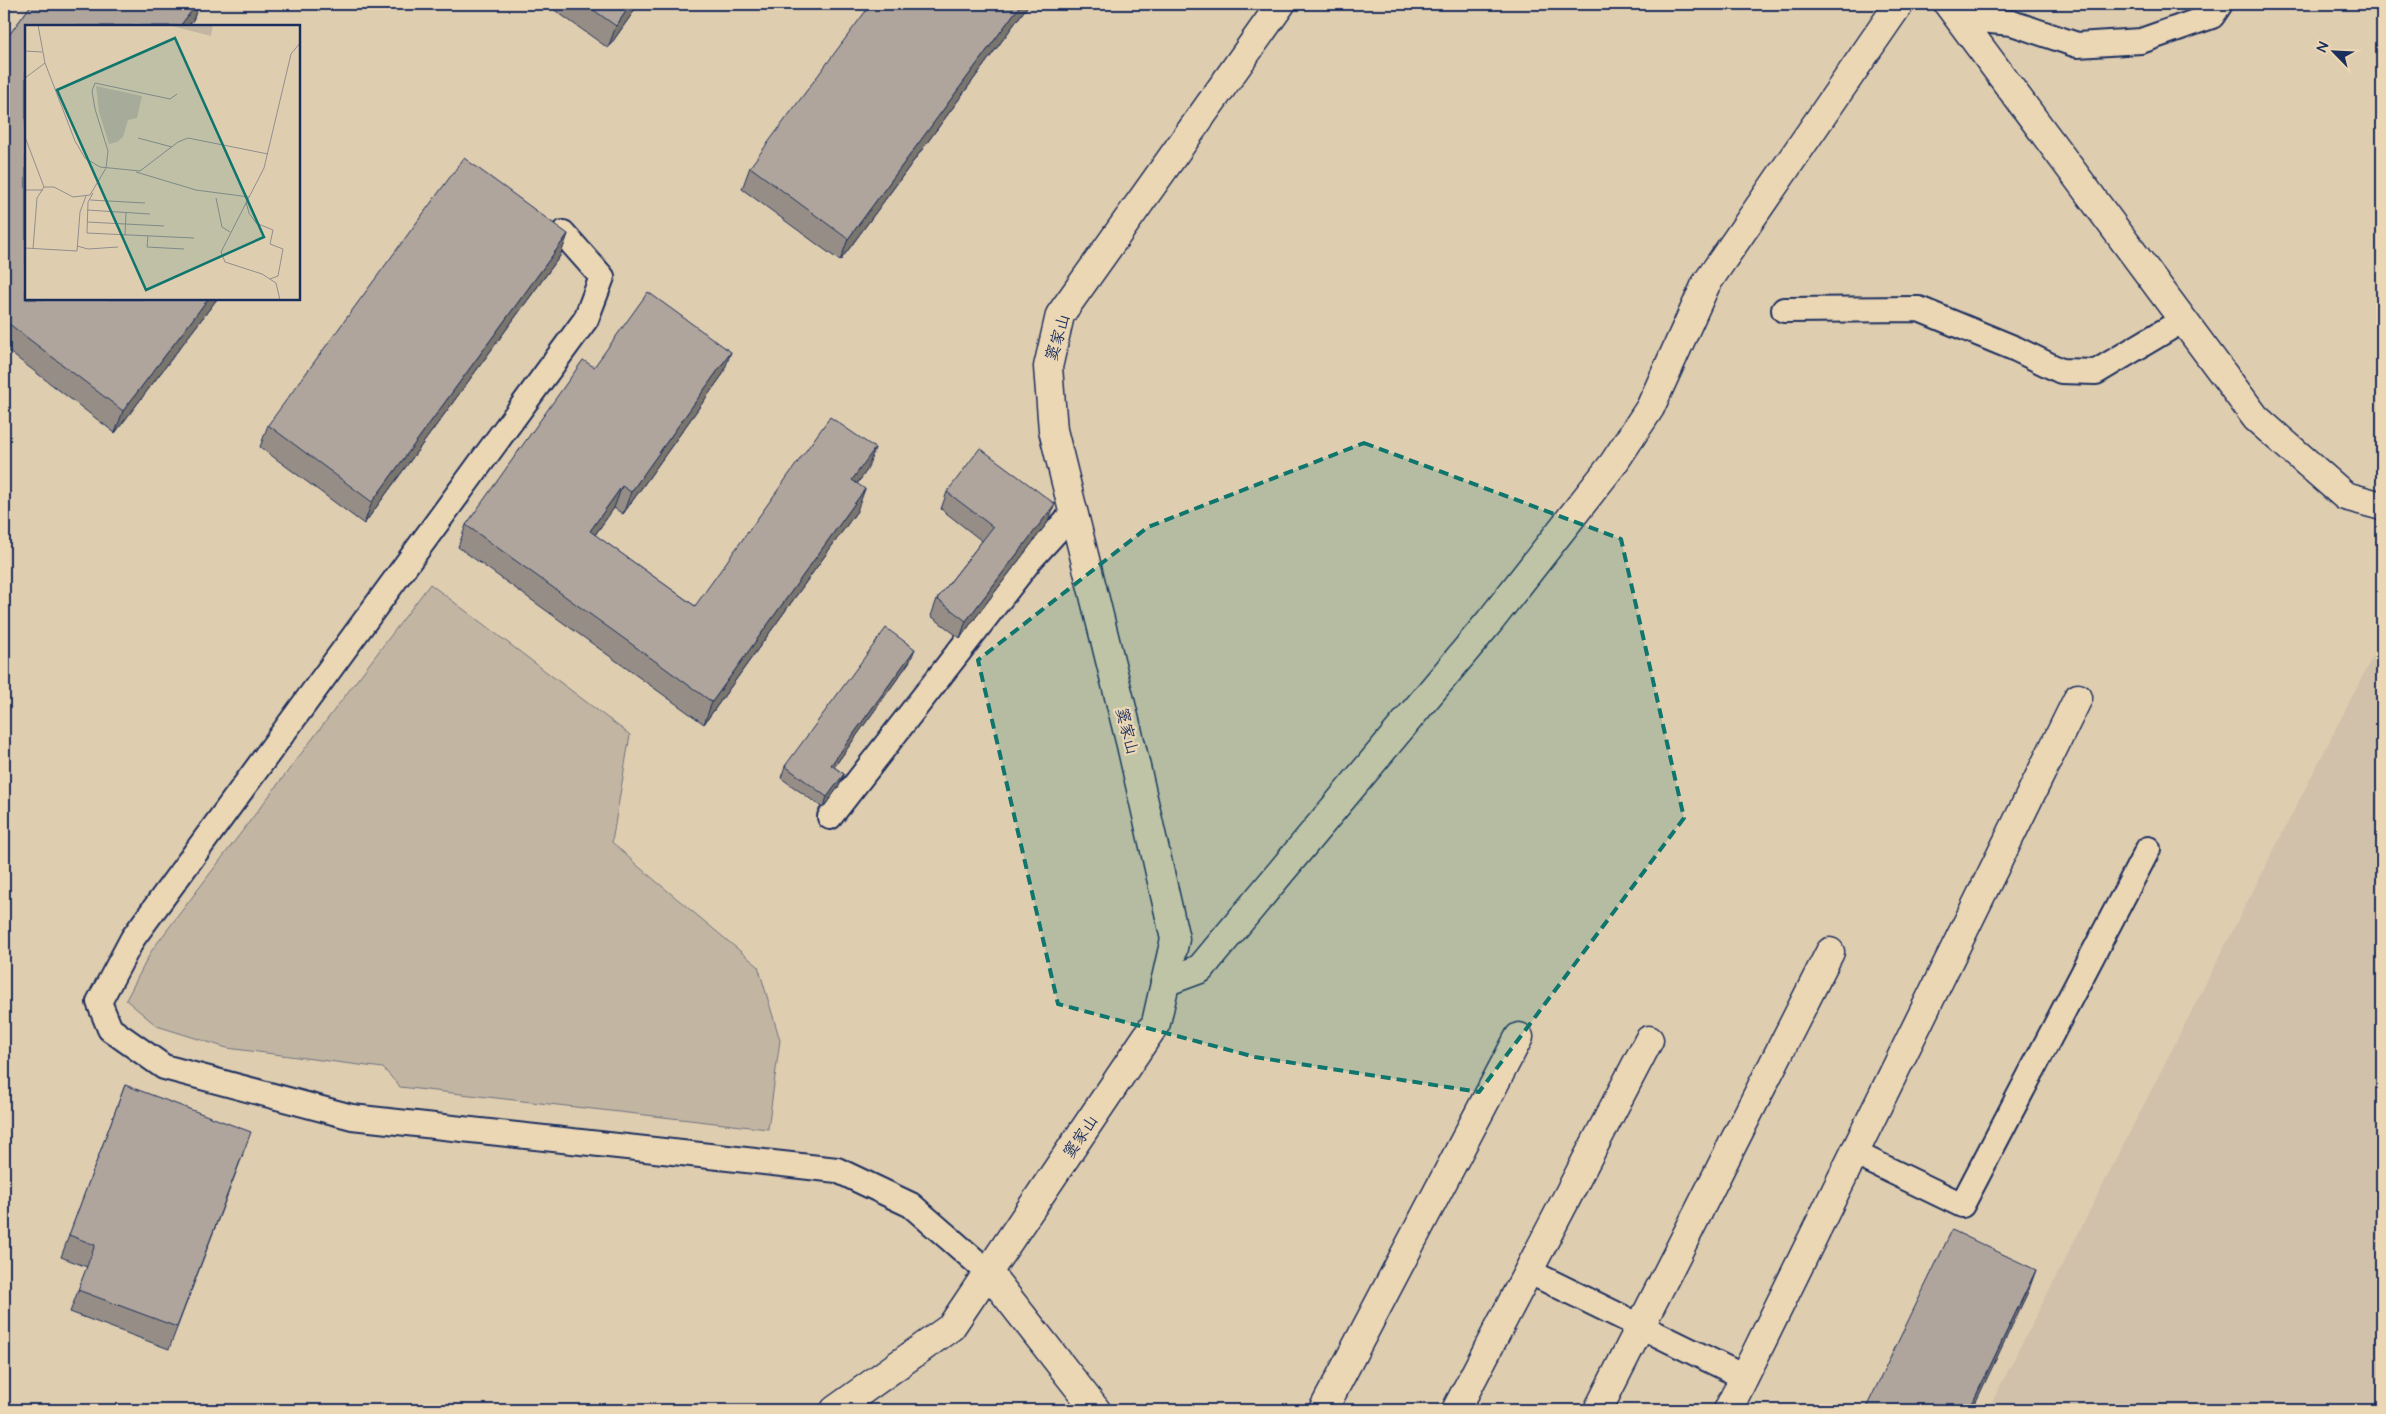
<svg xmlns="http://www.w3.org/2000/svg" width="2386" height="1414" font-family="'Architects Daughter','LXGW WenKai TC',sans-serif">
	<rect width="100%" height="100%" fill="#dfcdb0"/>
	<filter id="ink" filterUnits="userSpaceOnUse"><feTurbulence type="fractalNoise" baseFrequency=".02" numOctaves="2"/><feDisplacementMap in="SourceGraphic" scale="10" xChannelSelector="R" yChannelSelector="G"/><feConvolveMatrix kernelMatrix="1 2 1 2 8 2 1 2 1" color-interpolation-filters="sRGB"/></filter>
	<g filter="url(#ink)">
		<polygon fill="#d1c1aa" points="2382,638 2382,1410 1988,1410"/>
		<polygon fill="#c2b6a3" stroke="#6e7280" points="430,584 630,735 612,842 639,867 758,966 780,1040 768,1129 400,1087 383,1068 227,1048 157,1026 126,1000 152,950"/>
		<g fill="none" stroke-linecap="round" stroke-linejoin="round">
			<g stroke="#1b2f5e" stroke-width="28">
				<g id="service">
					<polyline points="1958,18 2012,23 2077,45 2141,41 2212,16 2220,4"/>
					<polyline points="563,233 602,277 586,319 133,938 99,1002 110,1029 164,1067 352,1117 837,1170 911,1205 988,1272"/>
					<polyline points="1784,310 1919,309 2016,349 2061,371 2096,372 2183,320"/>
					<polyline points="830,817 1031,559 1073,513"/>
					<polyline points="1854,1153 1962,1205 2148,849"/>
					<polyline points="1528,1271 1744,1377"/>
				</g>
			</g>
			<g stroke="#1b2f5e" stroke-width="31">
				<g id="minor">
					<polyline points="1948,4 2256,418 2345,496 2382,506"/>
					<polyline points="1165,982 1200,969 1490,621 1613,464 1650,408 1706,284 1899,4"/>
					<polyline points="988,1272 1096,1410"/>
					<polyline points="835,1410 951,1327 1156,1023 1175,939 1131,745 1053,430 1048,367 1060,315 1281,4"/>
					<polyline points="1323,1410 1519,1037"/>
					<polyline points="1456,1410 1649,1040"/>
					<polyline points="1598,1410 1830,952"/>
					<polyline points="1728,1410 2078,698"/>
				</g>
			</g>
			<use href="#service" stroke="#ecd7b5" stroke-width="24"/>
			<use href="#minor" stroke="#ecd7b5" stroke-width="28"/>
		</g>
		<g fill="#968e86" stroke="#1b2f5e">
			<polygon points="32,4 199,4 193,20 188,26 26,26 26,299 217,299 115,433 4,348 4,42"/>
			<polygon points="546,4 639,4 608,48"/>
			<polygon points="1029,4 840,261 742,189 750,167"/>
			<polygon points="568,234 560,256 364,524 260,447 268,425"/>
			<polygon points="594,367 723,374 623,514 614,508 595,535 695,606 867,470 857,484 857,511 704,724 458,547 466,525"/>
			<polygon points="947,492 1048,522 960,638 931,616 937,599 982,541 941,509"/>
			<polygon points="910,661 834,767 844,774 839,786 823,808 781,778 785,766"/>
			<polygon points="125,1085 243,1154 169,1349 70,1312 87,1267 61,1257"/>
		</g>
		<g fill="#7a746d" stroke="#1b2f5e">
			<polygon points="197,4 199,4 193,20 188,26 180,26"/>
			<polygon points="631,4 639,4 608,48 616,26"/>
			<polygon points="1021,4 1029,4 840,261 848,239"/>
			<polygon points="568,234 560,256 364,524 372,502"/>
			<polygon points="208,299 217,299 115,433 123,411"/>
			<polygon points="731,352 723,374 623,514 631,492"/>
			<polygon points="875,448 867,470 844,502 852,480"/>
			<polygon points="622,486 614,508 582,553 590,531"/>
			<polygon points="865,489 857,511 704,724 712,702"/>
			<polygon points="1055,504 1048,522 960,638 966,621"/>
			<polygon points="915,649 910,661 827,777 831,765"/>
			<polygon points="844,774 839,786 823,808 827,797"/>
			<polygon points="2036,1270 2028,1292 1972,1410 1969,1410"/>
		</g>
		<g fill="#afa59c" stroke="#1b2f5e">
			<polygon points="32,4 197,4 180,26 26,26 26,299 208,299 123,411 4,320 4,42"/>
			<polygon points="585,4 631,4 616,26"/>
			<polygon points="871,4 1021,4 848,239 750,167"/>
			<polygon points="464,158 568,234 372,502 268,425"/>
			<polygon points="648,292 731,352 631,492 622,486 590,531 695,606 830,417 875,448 852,480 865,489 712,702 466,525 583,360 594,367"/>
			<polygon points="980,448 1055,504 966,621 937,599 993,527 947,492"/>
			<polygon points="886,628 915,649 831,765 844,774 827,797 785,766"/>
			<polygon points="125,1085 251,1132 177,1327 78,1290 95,1245 69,1235"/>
			<polygon points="1952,1230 2036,1270 1969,1410 1865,1410"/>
		</g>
	</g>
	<path fill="#0f766e" fill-opacity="0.2" stroke="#0f766e" stroke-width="4" stroke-dasharray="10 6" stroke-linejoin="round" d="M1364,443L1621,539L1684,818L1479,1092L1255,1057L1058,1004L978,660L1148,527Z"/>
	<g text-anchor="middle" stroke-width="4.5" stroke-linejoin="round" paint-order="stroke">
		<g font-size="16" fill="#1b2f5e" stroke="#ecd7b5">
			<text transform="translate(1057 337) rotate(-73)" y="6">窦家山</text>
			<text transform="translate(1128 731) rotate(76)" y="6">窦家山</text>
			<text transform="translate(1080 1136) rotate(-56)" y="6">窦家山</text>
		</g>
	</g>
	<g transform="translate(25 25)">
		<rect width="275" height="275" fill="#dfcdb0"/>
		<path d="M143,0H188L186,11ZM71,61L117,71L112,93L103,95L98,112L92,117L84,119L74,87Z" fill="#c2b6a3"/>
		<path fill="none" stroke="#918e8f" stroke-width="1" d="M13,0L20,38L50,116L60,133L75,142L115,146L153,117L163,113L243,129M0,26L17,27M0,53L20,38M0,112L19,162M113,113L147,122M111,147L171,165L224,172M19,162H29L48,172L65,170L81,143L83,126L70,84L67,66L70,58L145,74L152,69M0,165H18M68,168L63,177L62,208L169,213M191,173L197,202L205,207M65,175L120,178M221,177L224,188L231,198L248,205L245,219L258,224L253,251L245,254M62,185L125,189M62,197L139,201M100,210L101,188M123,211L122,222L159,224M52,221L63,224L93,222M0,223L52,226L55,187L61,171M8,224L12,173L19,162M255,275L251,258L237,249L200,237L196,227L239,143L266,29L275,18"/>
		<path fill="#0f766e" fill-opacity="0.15" stroke="#0f766e" stroke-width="2.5" d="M150,13L239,212L121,265L32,65Z"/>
		<rect width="275" height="275" fill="none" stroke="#1b2f5e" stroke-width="2.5"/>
	</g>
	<rect width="2386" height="1414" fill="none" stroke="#ecd7b5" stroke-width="20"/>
	<rect x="10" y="10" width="2366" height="1394" fill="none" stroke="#1b2f5e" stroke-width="2" filter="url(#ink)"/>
	<g transform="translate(2334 52) rotate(294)" stroke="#ecd7b5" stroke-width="4" paint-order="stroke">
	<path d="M0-4L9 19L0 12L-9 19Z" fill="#1b2f5e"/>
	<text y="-8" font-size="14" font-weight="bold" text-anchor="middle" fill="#1b2f5e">N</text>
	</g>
</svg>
